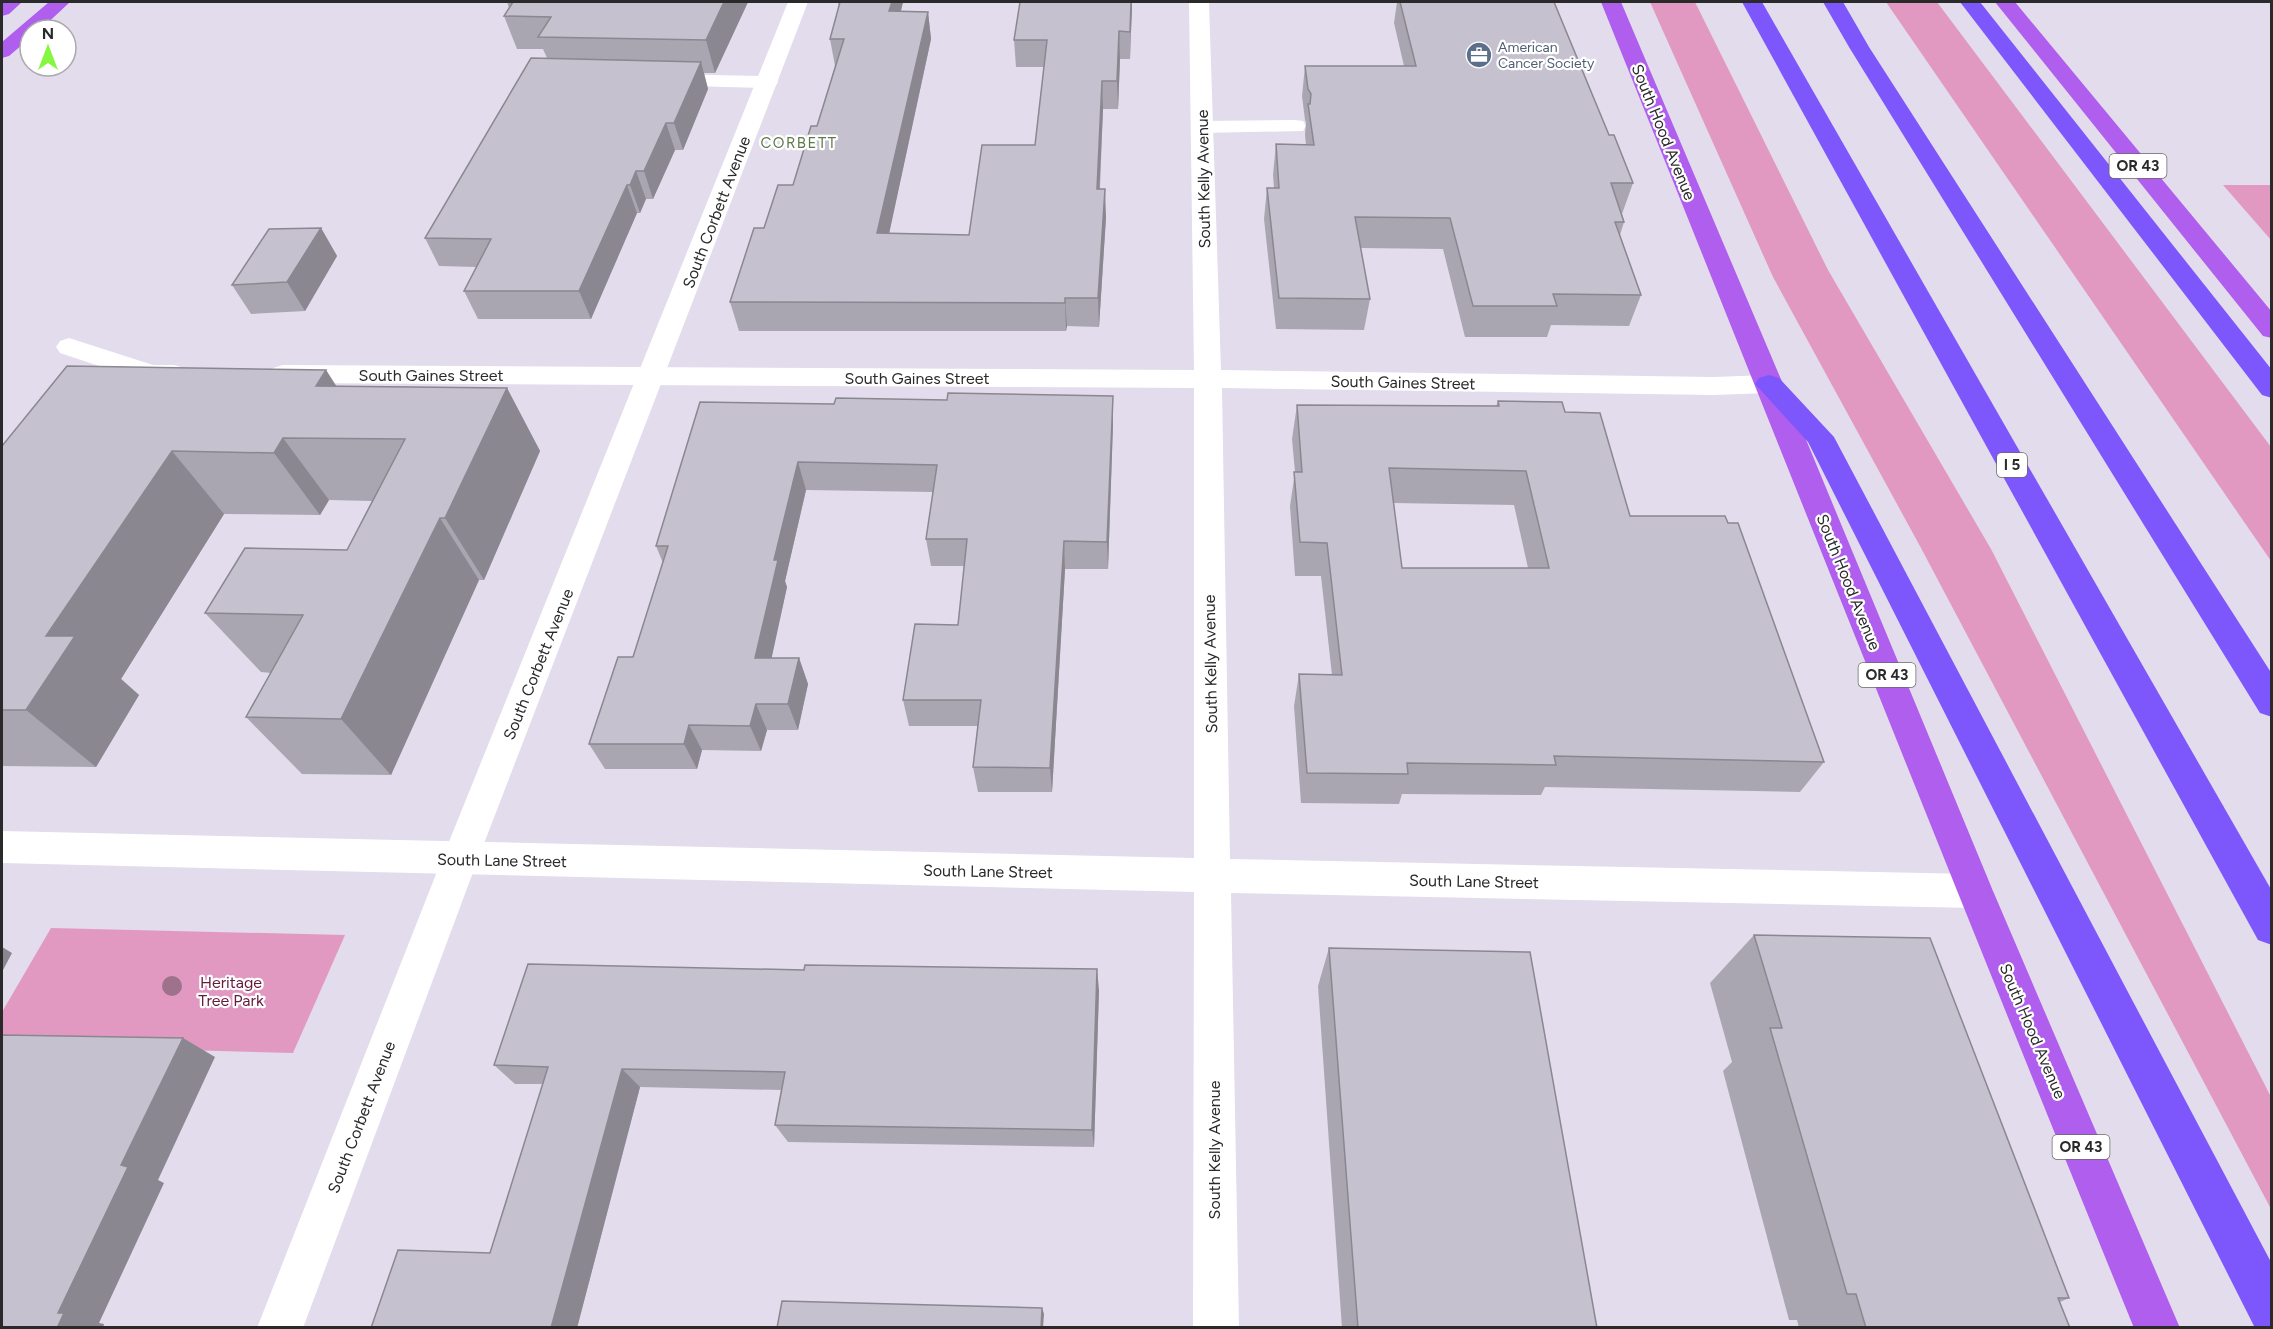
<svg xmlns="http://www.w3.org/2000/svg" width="2273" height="1329" font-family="Figtree,sans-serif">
	<rect width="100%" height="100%" fill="#e2dcec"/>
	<g fill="#e299c1">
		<polygon points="1650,2 1695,2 1828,270 1991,549 2271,1097 2271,1209 1921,548 1773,277"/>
		<polygon points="1886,2 1937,2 2271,447 2271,561"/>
		<polygon points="2223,185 2271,185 2271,240"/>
		<polygon points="51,928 345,935 293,1053 2,1045 2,1012"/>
	</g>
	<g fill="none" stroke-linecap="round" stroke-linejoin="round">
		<polygon fill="#fff" fill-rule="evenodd" points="1295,120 1303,121 1306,126 1303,131 1202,133 1194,132 1191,127 1194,122 1202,121"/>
		<g fill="#fff" fill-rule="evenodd">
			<polygon points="1189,2 1209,2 1221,370 1713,377 1769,375 1779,378 1783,384 1779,390 1769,393 1713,395 1222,388 1230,859 1974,874 1987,879 1993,891 1987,903 1974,908 1231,893 1239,1328 1193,1328 1194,892 2,863 2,831 1194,858 1194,388 283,383 273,380 269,374 273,368 283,365 1194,370"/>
			<polygon points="660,74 767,76 775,77 778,82 775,87 767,88 652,85 649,80 652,75"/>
			<path d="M69,338L153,365H174L184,368L188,374L184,380C170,384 155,384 141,380L60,353L56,347L60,341Z"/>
		</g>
		<polygon fill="#fff" fill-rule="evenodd" points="788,2 808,2 478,859 303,1328 257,1328 442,859"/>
		<g fill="#af5eee" fill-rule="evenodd">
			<polygon points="2,2 22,2 9,14 2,16"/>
			<polygon points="49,2 70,2 40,30 30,30 30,38 9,56 2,58 2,42"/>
			<path d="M1601,2H1621L1783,384L1993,891L2180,1328H2134C1954,887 1779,444 1601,2Z"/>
			<polygon points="1995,2 2015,2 2272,312 2272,338 2263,336"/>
		</g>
		<g fill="#7d57fc" fill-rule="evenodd">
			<polygon points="1742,2 1762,2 2272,891 2272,945 2258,940"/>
			<polygon points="1823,2 1843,2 1869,47 2272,674 2272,717 2260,713 1849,47"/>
			<polygon points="1960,2 1980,2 2272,370 2272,398 2262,395"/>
			<polygon points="1769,375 1779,378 1834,437 2272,1264 2272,1328 2255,1328 1808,442 1755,384 1759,378"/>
		</g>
	</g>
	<circle fill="#9e728a" cx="172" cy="986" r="10"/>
	<g fill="#aaa6b1" fill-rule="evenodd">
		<polygon points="507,2 748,2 715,73 704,73 708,89 683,150 675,150 653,199 646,199 640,213 637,213 591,319 478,319 464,291 476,267 439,266 425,238 547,58 543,49 517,49 504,16 509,8"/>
		<polygon points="838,2 903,2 901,11 928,12 931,39 889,233 969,235 1035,145 1044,67 1016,67 1014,40 1132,2 1130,59 1120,59 1118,109 1103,109 1100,189 1106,217 1099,327 1067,326 1066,331 739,331 730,302 764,228 793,185 817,126 835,66 830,39 839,7"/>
		<polygon points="1397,2 1554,2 1609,135 1633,183 1622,214 1624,222 1620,235 1641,295 1629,326 1551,325 1547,337 1465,337 1443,249 1360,248 1370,299 1364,330 1276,329 1264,219 1267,188 1274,188 1273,175 1276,144 1306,145 1305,135 1306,122 1305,120 1302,96 1305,66 1404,66 1394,23"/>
		<polygon points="321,228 337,256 305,311 251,314 232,285"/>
		<polygon points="326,370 336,386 507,388 540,451 484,580 479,580 391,775 302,774 246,717 271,673 261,672 205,613 347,550 372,501 329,500 320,515 224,514 121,679 139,695 96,767 2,766 2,446"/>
		<path d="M1498,401L1565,412L1630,516L1824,762L1800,792L1545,787L1541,795L1402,794L1399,804L1301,803L1294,706L1299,674L1332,675L1321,576H1295L1290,506L1295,472L1292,439L1297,405L1496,406ZM1393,503L1514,505L1528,568H1402Z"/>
		<polygon points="700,402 1113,424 1108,569 1065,569 1052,792 978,792 973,767 978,726 909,726 903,700 958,625 964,566 931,566 926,539 933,492 806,490 785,581 787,587 771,658 799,658 808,684 798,730 767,730 761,751 702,750 697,769 605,769 589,744 633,657 663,563 656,546"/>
		<polygon points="1754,935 2069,1298 2060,1302 2070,1328 1799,1328 1797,1320 1789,1320 1723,1071 1732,1062 1710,983"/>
		<polygon points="1329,948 1597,1328 1342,1328 1318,986"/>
		<polygon points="1099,990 1094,1147 788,1142 775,1125 781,1090 640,1087 577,1328 371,1328 490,1253 543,1084 515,1084 494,1065"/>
	</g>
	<g fill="#8b8790">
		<polygon points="724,2 748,2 715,73 706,40"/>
		<polygon points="892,2 903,2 894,38 889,11"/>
		<polygon points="1131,2 1132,2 1132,6 1130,59"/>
		<polygon points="928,12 931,39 883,262 877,233"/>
		<polygon points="1119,31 1120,59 1118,109 1117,81"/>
		<polygon points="701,62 708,89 683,150 674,123"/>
		<polygon points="1102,81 1103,109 1098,217 1097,189"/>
		<polygon points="666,123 675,150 653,199 644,171"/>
		<polygon points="636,171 646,199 640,213 630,185"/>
		<polygon points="627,185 637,213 591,319 579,291"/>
		<polygon points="1105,189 1106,217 1099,327 1098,298"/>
		<polygon points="321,228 337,256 305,311 287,282"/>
		<polygon points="1065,298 1067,326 1066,331 1065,303"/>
		<polygon points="326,370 367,434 316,386"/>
		<polygon points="507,388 540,451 484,580 445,518"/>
		<polygon points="1113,396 1113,424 1108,569 1107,542"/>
		<polygon points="283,438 329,500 320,515 274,453"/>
		<polygon points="172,451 224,514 121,679 139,695 96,767 26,710 46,636"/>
		<polygon points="798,462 806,490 785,581 787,587 766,684 755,658 774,560"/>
		<polygon points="440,518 479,580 391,775 341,719"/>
		<polygon points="1064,541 1065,569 1052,792 1050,768"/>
		<polygon points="799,658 808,684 798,730 788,704"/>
		<polygon points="756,704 767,730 761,751 750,726"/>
		<polygon points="689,725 702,750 697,769 684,744"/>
		<polygon points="2,947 12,953 2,972"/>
		<polygon points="1097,969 1099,990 1094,1147 1092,1130"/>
		<polygon points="183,1038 215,1057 158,1180 164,1183 99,1323 104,1324 103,1328 57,1328 58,1313 121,1165"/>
		<polygon points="622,1069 640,1087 577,1328 551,1328"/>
		<polygon points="1042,1308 1044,1314 1043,1328 1041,1328"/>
	</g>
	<g fill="#c6c1ce" stroke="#8b8790" stroke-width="1.5" fill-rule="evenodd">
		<polygon points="507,2 724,2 706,40 538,37 551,17 504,16 513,2"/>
		<polygon points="840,2 892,2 889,11 928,12 877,233 969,235 982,145 1035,145 1047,40 1014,40 1020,2 1131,2 1130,32 1119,31 1117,81 1102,81 1097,189 1105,189 1098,298 1065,298 1065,303 730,302 754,228 764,228 778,185 793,185 811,126 817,126 844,39 830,39"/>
		<polygon points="1400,2 1554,2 1609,135 1614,135 1633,183 1611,183 1624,222 1615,222 1641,295 1553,294 1557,306 1473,306 1450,218 1355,217 1370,299 1279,298 1267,188 1279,188 1276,144 1314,145 1308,104 1310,104 1311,94 1308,89 1305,66 1416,66"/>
		<polygon points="531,58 701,62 674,123 666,123 644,171 636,171 630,185 627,185 579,291 464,291 491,239 425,238"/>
		<polygon points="321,228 287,282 232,285 269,229"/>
		<polygon points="67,366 326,370 316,386 507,388 445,518 440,518 341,719 246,717 303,615 205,613 245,548 347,550 405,439 283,438 274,453 172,451 46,636 75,636 26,710 2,710 2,446"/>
		<polygon points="948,393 1113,396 1107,542 1064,541 1050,768 973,767 981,700 903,700 915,624 958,625 967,539 926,539 937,465 798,462 774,560 778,560 755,658 799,658 788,704 756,704 750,726 689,725 684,744 589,744 618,657 633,657 668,546 656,546 700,402 834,404 836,398 947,400"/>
		<path d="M1498,401L1562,402L1565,412L1600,413L1630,516H1725L1728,523H1738L1824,762L1554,756L1556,765L1407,763L1408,774L1307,773L1299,674L1342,675L1327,543L1300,542L1294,472H1302L1297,405L1499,406ZM1389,468L1526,471L1549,568H1402Z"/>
		<polygon points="1754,935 1930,938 2069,1298 2058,1298 2070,1328 1866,1328 1856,1294 1847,1294 1770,1028 1782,1028"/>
		<polygon points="1329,948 1530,952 1597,1328 1358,1328"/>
		<polygon points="528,964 804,970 805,965 1097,969 1092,1130 775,1125 785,1072 622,1069 551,1328 371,1328 398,1250 490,1253 548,1067 494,1065"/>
		<polygon points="2,1035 183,1038 121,1165 128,1167 58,1313 64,1313 57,1328 2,1328"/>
		<polygon points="782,1301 1042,1308 1041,1328 777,1328"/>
	</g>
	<defs>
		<g id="office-disc" transform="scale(1.35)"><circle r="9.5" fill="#5c6f8a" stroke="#fff"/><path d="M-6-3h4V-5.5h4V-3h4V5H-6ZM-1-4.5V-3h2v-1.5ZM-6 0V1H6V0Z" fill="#fff"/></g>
	</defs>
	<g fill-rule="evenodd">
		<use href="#office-disc" x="1479" y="55"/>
	</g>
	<g text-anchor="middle" stroke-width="4.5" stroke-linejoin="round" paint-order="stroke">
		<g font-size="14" fill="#4e5e75" stroke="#fff" text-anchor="start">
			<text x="1498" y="52">American<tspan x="1498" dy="16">Cancer Society</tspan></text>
		</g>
		<g font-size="15" letter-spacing="1.5" fill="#5d7a4b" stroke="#fff">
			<text x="799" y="148">CORBETT</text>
		</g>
		<g fill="#fff" stroke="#6a6a6a" stroke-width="1.5">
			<rect x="2109.5" y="154" width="57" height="24" rx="4.5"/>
			<rect x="1997" y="453" width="30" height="24" rx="4.5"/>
			<rect x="1858.5" y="663" width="57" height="24" rx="4.5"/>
			<rect x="2052.5" y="1135" width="57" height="24" rx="4.5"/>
		</g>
		<g font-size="15" font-weight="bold" fill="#2a2a2a">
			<text x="2138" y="171">OR 43</text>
			<text x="2012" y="470">I 5</text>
			<text x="1887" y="680">OR 43</text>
			<text x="2081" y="1152">OR 43</text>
		</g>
		<g font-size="16" fill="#2a2a2a" stroke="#fff">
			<text transform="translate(1664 132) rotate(68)" y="6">South Hood Avenue</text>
			<text transform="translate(1203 179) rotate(-91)" y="6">South Kelly Avenue</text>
			<text transform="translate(716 212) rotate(-69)" y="6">South Corbett Avenue</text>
			<text x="431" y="381">South Gaines Street</text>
			<text x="917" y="384">South Gaines Street</text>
			<text transform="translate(1403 382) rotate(1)" y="6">South Gaines Street</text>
			<text transform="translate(1849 582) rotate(68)" y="6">South Hood Avenue</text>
			<text transform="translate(538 664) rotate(-68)" y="6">South Corbett Avenue</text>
			<text transform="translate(1210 664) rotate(-91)" y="6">South Kelly Avenue</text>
			<text transform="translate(502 860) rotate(1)" y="6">South Lane Street</text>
			<text transform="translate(988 871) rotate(1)" y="6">South Lane Street</text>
			<text transform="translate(1474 881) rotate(1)" y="6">South Lane Street</text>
			<text transform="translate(2033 1031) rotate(67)" y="6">South Hood Avenue</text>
			<text transform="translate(361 1117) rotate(-69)" y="6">South Corbett Avenue</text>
			<text transform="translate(1214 1150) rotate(-90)" y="6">South Kelly Avenue</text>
		</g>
		<g font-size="16" fill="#661b3a" stroke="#fff">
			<text x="231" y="988">Heritage<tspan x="231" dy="18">Tree Park</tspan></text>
		</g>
	</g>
	<rect width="2273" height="1329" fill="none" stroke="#2a2a2a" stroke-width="6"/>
	<g transform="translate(48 48)"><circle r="28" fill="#ffffff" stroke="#aaaaaa" stroke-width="1.5"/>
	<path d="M0-4.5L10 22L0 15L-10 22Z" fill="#86f73e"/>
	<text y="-9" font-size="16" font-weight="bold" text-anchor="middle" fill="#2a2a2a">N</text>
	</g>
</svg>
